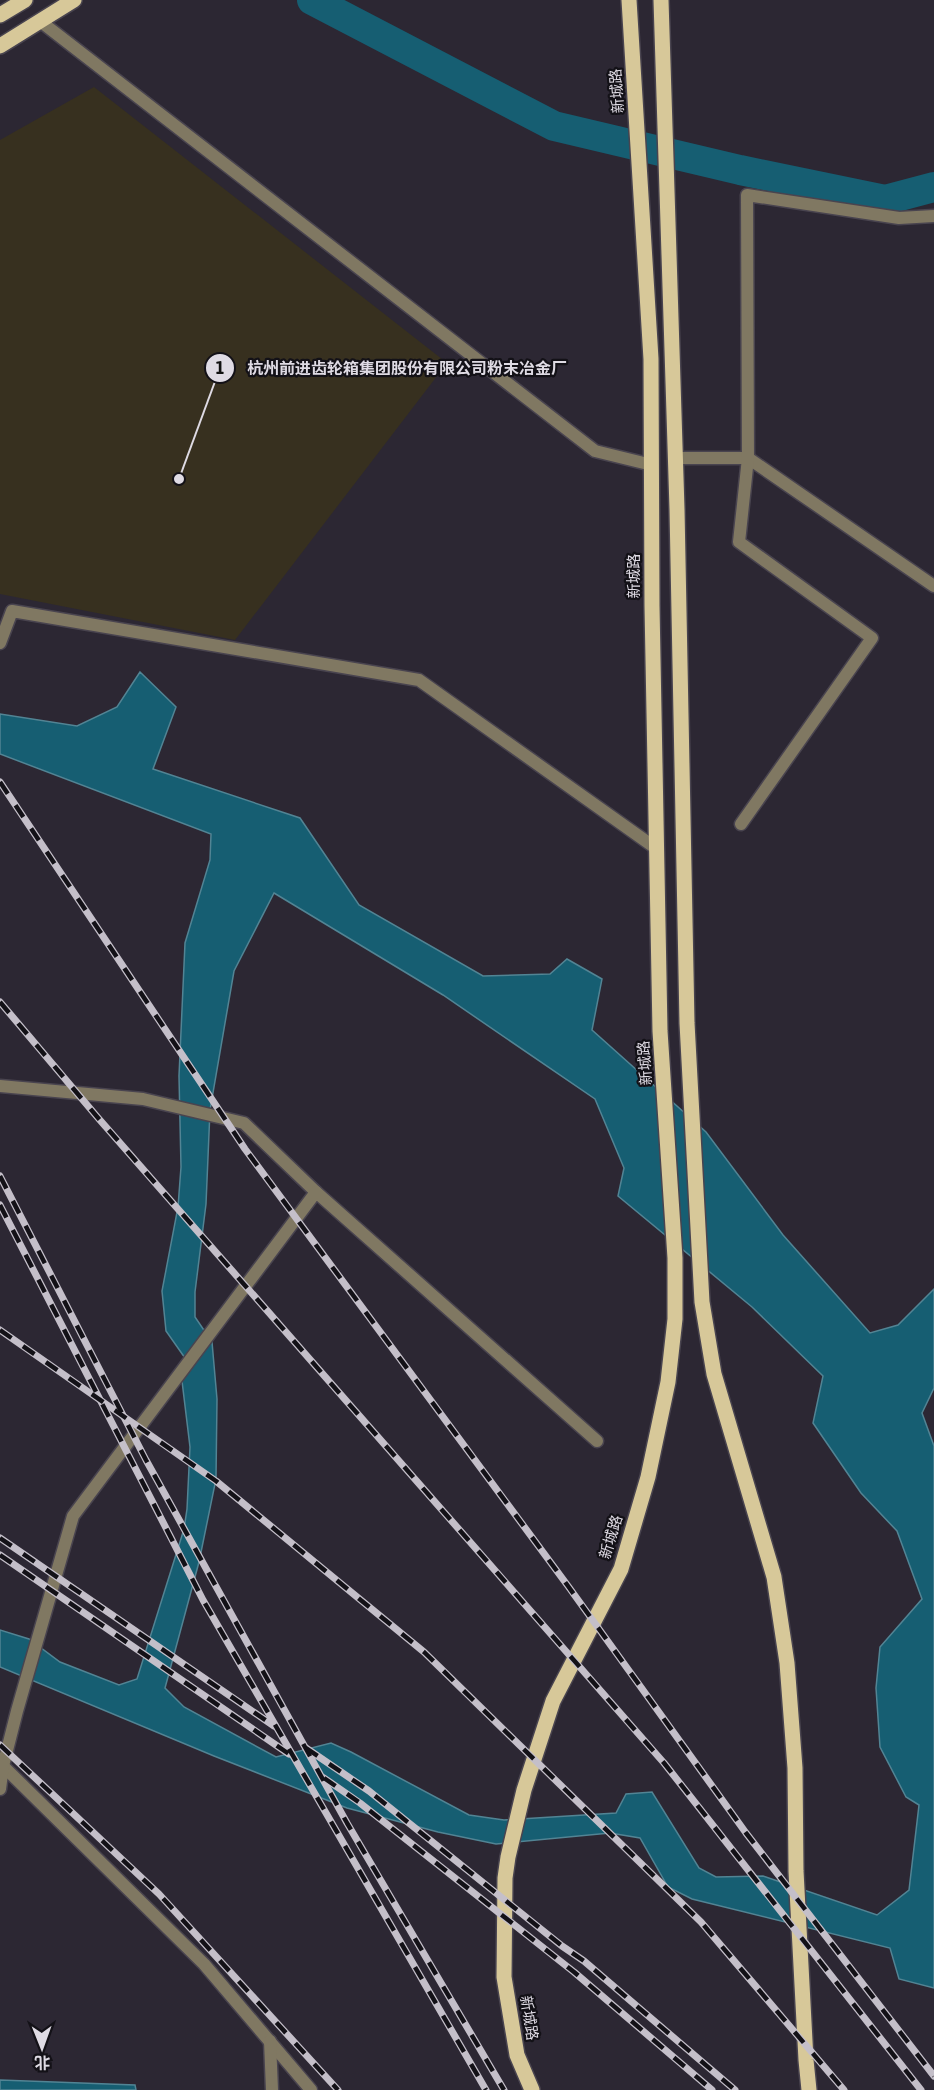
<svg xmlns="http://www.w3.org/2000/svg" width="934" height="2090" font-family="'Asap Condensed','Noto Sans SC',sans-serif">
	<rect width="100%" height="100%" fill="#2c2733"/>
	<polygon fill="#37301f" points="94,87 447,363 235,640 0,594 0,140"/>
	<g fill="#165e72" stroke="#528494" stroke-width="1.5" fill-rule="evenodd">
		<path d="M140,672L176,707L153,769L300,818L359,905L483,976L550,974L567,959L602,979L592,1030L706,1132L783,1235L870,1333L898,1325L934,1289V1388L922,1413L934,1446V1988L899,1979L890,1948L692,1899L668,1887L640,1838L610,1833L496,1844L438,1832L347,1808L214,1756L0,1667V1630L29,1639L60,1662L119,1685L137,1679L184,1529L187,1509L190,1447L182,1381L185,1358L166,1331L162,1291L178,1207L181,1167L179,1076L185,943L210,860L211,834L0,754V714L77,726L117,707ZM274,893L443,995L595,1099L624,1168L618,1196L752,1307L823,1376L813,1423L861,1493L897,1531L922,1599L880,1647L876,1688L880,1747L906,1797L919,1805L909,1890L877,1915L763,1876L716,1877L699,1868L652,1792L626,1794L616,1813L504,1820L469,1815L351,1752L331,1743L276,1757L184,1707L165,1688L199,1562L216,1479L217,1399L212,1342L195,1317V1292L206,1204L210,1110L234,971Z"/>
		<polygon points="0,2080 135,2085 136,2090 0,2090"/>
	</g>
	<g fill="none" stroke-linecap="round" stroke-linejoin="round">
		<polyline stroke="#165e72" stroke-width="30" points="312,0 554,126 740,170 885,200 934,187"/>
		<g stroke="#49444f" stroke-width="15">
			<g id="street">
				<polyline points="40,21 595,451 652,465"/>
				<polyline points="675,458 748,458 934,586"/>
				<polyline points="0,643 12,611 419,680 657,849"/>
				<polyline points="741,824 872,638 739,542 748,458 747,195 899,218 934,216"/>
				<polyline points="0,1086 143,1099 244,1123 316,1192"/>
				<polyline points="0,1763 204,1964 311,2090"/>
				<polyline points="0,1789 3,1766 17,1711 73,1516 316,1192 597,1441"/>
				<polyline points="270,2041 272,2090"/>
			</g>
		</g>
		<g stroke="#49444f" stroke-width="18">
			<g id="primary">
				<polyline points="661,0 677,509 687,1023 702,1302 714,1374 774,1577 787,1663 795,1768 796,1871 806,2060 809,2090"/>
				<polyline points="0,15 25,0"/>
				<polyline points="0,46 74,0"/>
				<polyline points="532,2090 517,2055 504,1977 505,1878 508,1857 524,1790 553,1701 621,1569 648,1477 668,1382 675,1319 675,1258 660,1031 652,606 651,359 629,0"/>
			</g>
		</g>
		<use href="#street" stroke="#807862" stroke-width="12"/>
		<use href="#primary" stroke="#d7c899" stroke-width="15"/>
		<g stroke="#c4bfc9" stroke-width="7">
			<g id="rail">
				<polyline points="0,782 245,1149 568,1586 746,1833 934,2076"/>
				<polyline points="0,1002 99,1119 664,1763 921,2090"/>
				<polyline points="0,1176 146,1460 347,1823 504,2090"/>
				<polyline points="0,1205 203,1600 486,2090"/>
				<polyline points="0,1330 216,1481 424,1652 701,1922 844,2090"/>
				<polyline points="0,1538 274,1726"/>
				<polyline points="0,1555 289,1754"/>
				<polyline points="0,1745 159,1894 338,2090"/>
				<polyline points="306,1748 369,1791 562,1946 584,1961 735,2090"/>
				<polyline points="324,1778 360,1803 574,1972 712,2090"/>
			</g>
		</g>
		<use href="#rail" stroke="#131117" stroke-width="4.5" stroke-dasharray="14" stroke-linecap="butt"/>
	</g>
	<g text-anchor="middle" stroke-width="4.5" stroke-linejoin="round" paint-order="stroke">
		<g font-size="15" fill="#dfdbe4" stroke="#131117">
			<text transform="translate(617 91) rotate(-94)" y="5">新城路</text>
			<text transform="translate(634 576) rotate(-90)" y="5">新城路</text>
			<text transform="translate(645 1063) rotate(-94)" y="5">新城路</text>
			<text transform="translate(611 1537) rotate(-73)" y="5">新城路</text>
			<text transform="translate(529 2018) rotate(81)" y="5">新城路</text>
		</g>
	</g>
	<path fill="none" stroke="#dfdbe4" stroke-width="2" d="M179 479L220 368"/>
	<g fill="#dfdbe4" stroke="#131117" stroke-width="2">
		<circle cx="179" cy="479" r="6"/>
		<circle cx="220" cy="368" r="15"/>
	</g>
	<g font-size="18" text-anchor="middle" font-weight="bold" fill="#111">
		<text x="220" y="374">1</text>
	</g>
	<g font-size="16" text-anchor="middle" font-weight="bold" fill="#dfdbe4" stroke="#131117" stroke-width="4.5" stroke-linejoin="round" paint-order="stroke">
		<text x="407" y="374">杭州前进齿轮箱集团股份有限公司粉末冶金厂</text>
	</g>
	<g transform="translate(42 2048) rotate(179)" stroke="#131117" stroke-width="4.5" paint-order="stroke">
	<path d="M0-4.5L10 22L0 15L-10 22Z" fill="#dfdbe4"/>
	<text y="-9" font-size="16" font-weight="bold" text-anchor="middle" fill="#dfdbe4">北</text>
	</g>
</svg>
